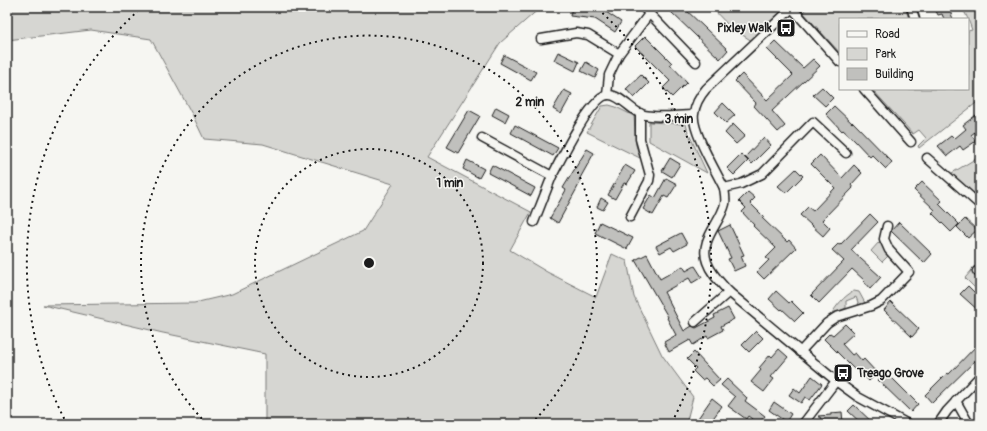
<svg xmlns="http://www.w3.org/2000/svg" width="987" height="431" font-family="Pangolin,sans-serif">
	<rect width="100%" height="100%" fill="#f6f6f2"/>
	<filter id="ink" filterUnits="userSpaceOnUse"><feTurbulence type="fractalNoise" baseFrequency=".025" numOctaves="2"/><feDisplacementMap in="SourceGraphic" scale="8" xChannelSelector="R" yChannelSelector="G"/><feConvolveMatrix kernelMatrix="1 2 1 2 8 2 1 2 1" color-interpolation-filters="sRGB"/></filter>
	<g filter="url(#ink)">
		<g fill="#d6d6d2" stroke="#797977">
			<polygon points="7,7 541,7 500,43 427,157 531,212 510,250 547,272 596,297 612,254 627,261 634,297 662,355 693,397 686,424 265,424 265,354 163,333 43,305 194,303 232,294 363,231 393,184 263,144 204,139 193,116 151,39 91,30 7,40"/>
			<polygon points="711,7 793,7 755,43 730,27"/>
			<polygon points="808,7 905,7 909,19 840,19 840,53 803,12"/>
			<polygon points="962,7 980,7 980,100 919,148 918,146 926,138 919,130 913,134 872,89 968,89 968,31 972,30 968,19"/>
			<polygon points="609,105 616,107 634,116 636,145 640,158 587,132 602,106"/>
			<polygon points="649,122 686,124 688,132 707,173 649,141"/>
			<polygon points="980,156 980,188 975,200 947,176"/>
			<polygon points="879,242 891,253 882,262 871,251"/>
			<polygon points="972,270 980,277 980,293 965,278"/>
			<path d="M854,291L859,292L865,303L859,305L856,297L846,301V308L831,315C836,306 844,296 854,291Z"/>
		</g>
		<g fill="#c0c0bd" stroke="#1c1c1c">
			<polygon points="572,7 600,8 621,22 615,32 595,19 570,16"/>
			<polygon points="674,7 683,7 728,50 720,59 670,11"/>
			<polygon points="934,7 957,7 958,8 950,11 953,19 944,19 942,14 938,15"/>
			<polygon points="645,36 672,63 670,64 687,82 672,97 663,88 670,81 635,46"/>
			<polygon points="775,41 803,68 813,59 820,66 772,111 785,126 778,132 754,106 756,103 735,81 742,74 767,100 793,75 767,49"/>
			<polygon points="558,52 579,62 575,71 554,60"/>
			<polygon points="504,55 536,72 531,80 500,63"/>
			<polygon points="586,62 599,70 595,78 581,71"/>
			<polygon points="641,75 649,83 634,98 626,89"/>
			<polygon points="822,87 833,98 825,106 813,95"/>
			<polygon points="564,90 572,94 561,114 553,109"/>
			<polygon points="723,103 735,115 726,123 715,112"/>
			<polygon points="834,106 852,123 853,122 892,162 886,169 872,155 870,157 854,140 843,130 842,131 826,114"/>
			<polygon points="496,107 509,114 505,122 492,115"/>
			<polygon points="469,110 480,116 458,153 447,147"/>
			<polygon points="980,112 980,128 971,135 976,141 963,150 960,146 947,156 938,146 951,136 954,139 966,129 963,125"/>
			<polygon points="733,124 745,136 736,144 725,133"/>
			<polygon points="515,125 558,148 553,156 511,133"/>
			<polygon points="764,137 771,145 752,164 745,157"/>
			<polygon points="587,149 594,153 579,180 581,181 558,223 550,218 566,190 563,188"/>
			<polygon points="741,154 748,161 734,175 727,168"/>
			<polygon points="820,155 842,178 854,165 862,173 851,185 853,188 822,220 830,228 823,236 800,215 808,207 813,211 835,188 811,164"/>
			<polygon points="670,158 680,164 672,177 662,171"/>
			<polygon points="467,160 484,169 479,178 463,169"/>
			<polygon points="492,165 535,188 531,196 488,173"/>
			<polygon points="625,165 635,171 627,184 624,183 615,199 608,195"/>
			<polygon points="796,169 803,176 786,193 778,186"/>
			<polygon points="666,178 677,184 668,198 664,196 653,215 643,209 651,195 655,198"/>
			<polygon points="922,182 942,201 939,204 959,224 951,232 932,213 935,210 914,190"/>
			<polygon points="748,192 755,198 750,203 764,217 762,218 787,242 789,240 796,248 764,279 757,272 769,260 766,258 776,248 753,226 754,225 742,212 746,208 739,201"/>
			<polygon points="601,198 608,202 603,210 597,207"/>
			<polygon points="870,214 878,222 851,250 881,277 870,289 864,282 865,281 852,269 819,303 811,295 844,261 832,250 838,244 840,245"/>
			<polygon points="965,219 977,230 968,238 957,227"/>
			<polygon points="600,222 633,238 627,249 595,233"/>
			<polygon points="899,222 932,254 924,263 891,231"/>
			<polygon points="730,225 744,255 741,256 745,266 734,271 728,259 731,258 718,231"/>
			<polygon points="681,233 687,244 674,251 671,247 660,253 656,246"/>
			<polygon points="647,254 660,279 683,266 686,271 695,266 702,277 692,283 689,278 664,292 684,331 692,326 696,328 715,318 714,315 728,308 734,319 721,326 723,330 708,338 707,336 693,345 690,340 669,352 664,342 676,335 667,318 668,317 635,260"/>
			<polygon points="968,286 980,298 980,312 960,294"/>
			<polygon points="776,291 789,303 791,301 803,313 795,321 782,309 781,310 769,299"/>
			<polygon points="891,302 919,329 912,337 884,310"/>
			<polygon points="845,324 854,333 842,344 852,355 855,353 862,361 864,359 877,373 869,381 856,368 855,370 824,339 830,333 833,335"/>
			<polygon points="756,331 763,338 749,352 742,345"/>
			<polygon points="980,342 980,356 932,403 925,395 947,373 949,374"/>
			<polygon points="779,349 788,357 771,377 774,379 764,392 751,382 761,370 759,368 770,355 772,357"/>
			<polygon points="694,352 720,380 713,386 705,378 702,380 693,371 696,368 687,359"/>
			<polygon points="886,372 918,404 911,412 878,380"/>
			<polygon points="812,376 822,384 810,400 805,397 801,403 789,395 794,388 800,393"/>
			<polygon points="727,379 747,398 745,401 765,416 759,424 748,416 746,419 728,406 735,397 721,385"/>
			<polygon points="712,398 722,406 709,424 694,424"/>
			<polygon points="774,402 791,414 786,422 769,410"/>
			<polygon points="854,405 874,424 862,424 848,411"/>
			<polygon points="842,412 843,423 829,424 818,416 831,415 831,413"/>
		</g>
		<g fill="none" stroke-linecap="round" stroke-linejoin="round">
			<g stroke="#1c1c1c" stroke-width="11">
				<g id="street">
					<polyline points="643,7 696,62"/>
					<path d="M793,7L706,89C700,96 695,104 694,114C691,130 716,171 724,188C725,194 726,199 725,204C720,224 699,240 707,262C711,274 721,283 729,292L836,381L858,397L908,424"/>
					<polyline points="911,7 915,19"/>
					<polyline points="792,8 840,62"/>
					<polyline points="541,39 576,33 588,35 619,54"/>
					<polyline points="864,89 911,142"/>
					<polyline points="607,95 609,75 619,54 649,14"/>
					<path d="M482,138L552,176C560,161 592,94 609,95C620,95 631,110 641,114C657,119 676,115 693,115"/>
					<polyline points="927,158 980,205"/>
					<polyline points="724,188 741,184 762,174 813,122 846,153"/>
					<polyline points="630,217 649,181 650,175 640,139 640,113"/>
					<polyline points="534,222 552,176"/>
					<polyline points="977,271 980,274"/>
					<polyline points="695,322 729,292"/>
					<polyline points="800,352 827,323 836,317 871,306 881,301 909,272 889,250 884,239 887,226"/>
					<polyline points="956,401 969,424"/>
					<polyline points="803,424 836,381"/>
					<polyline points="938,424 947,411 980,376"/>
				</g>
			</g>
			<use href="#street" stroke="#f6f6f2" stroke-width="8"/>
		</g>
	</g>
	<g fill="none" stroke="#1c1c1c" stroke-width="2" stroke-dasharray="2 4">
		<circle cx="369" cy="263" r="114"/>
		<path d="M206 423A228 228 0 1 1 532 423"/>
		<path d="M67 424A342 342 0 0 1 140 9M598 9A342 342 0 0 1 671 424"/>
	</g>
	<defs>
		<g id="bus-square" transform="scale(1)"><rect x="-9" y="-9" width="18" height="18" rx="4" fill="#1c1c1c" stroke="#f6f6f2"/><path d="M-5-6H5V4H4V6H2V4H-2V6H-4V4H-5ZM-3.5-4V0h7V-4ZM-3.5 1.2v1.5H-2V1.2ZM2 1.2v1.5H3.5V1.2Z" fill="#fff"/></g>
	</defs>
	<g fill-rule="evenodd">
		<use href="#bus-square" x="786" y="28"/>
		<use href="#bus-square" x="843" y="373"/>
	</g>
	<g text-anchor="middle" stroke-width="3" stroke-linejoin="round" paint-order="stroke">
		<g font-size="12" font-weight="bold" fill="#1c1c1c" stroke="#f6f6f2" text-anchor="end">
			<text x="772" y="32">Pixley Walk</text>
			<text x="857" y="377" text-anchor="start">Treago Grove</text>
		</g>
	</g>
	<circle cx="369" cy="263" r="6" fill="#1c1c1c" stroke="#f6f6f2" stroke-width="2"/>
	<g font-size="12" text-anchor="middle" font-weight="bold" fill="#1c1c1c" stroke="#f6f6f2" stroke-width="3" stroke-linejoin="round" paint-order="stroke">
		<text x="530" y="106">2 min</text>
		<text x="679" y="123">3 min</text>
		<text x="450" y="187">1 min</text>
	</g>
	<rect width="987" height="431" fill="none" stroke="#f6f6f2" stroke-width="24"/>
	<rect x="12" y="12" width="963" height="407" fill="none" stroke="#1c1c1c" stroke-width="1.5" filter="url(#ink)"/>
	<rect x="839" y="18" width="130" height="72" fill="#f6f6f2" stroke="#9f9f9c"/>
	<rect x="847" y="31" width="20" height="6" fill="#f6f6f2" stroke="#9f9f9c"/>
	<text x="875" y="38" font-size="12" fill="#1c1c1c">Road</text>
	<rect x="847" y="48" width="20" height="12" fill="#d6d6d2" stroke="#9f9f9c"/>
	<text x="875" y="58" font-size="12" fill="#1c1c1c">Park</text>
	<rect x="847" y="68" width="20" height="12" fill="#c0c0bd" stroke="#9f9f9c"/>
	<text x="875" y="78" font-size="12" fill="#1c1c1c">Building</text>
</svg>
